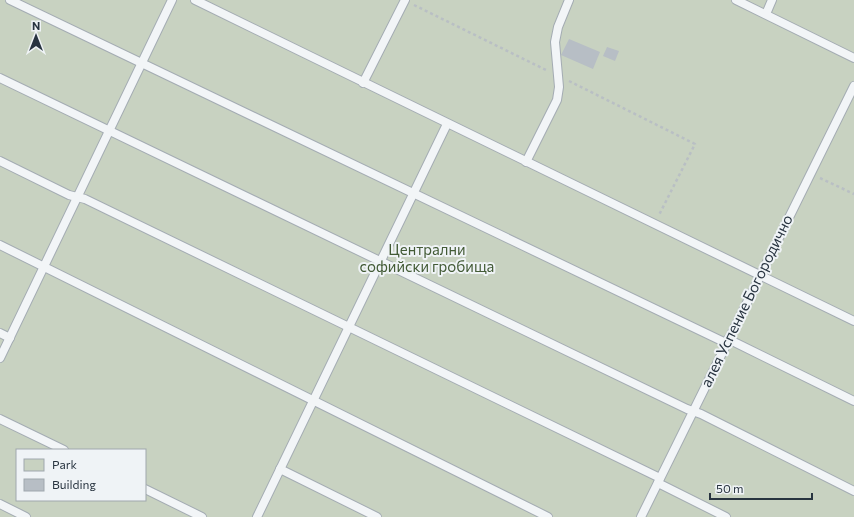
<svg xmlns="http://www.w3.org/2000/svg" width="854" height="517" font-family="Commissioner,sans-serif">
	<rect width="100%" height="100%" fill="#dfe4e9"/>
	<path fill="#c8d2c1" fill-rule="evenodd" d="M0,0H854V517H0ZM17,450H145V500H17Z"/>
	<g fill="#b7bec5">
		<polygon points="569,39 600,52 593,69 561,55"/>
		<polygon points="607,47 619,51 615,61 603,56"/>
	</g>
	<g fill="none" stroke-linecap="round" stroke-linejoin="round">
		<g stroke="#a4acb3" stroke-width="10">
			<g id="lane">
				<polyline points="10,0 726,343"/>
				<polyline points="195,0 854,321"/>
				<polyline points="736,0 854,58"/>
				<polyline points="766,14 772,0"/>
				<polyline points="0,78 687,409 701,414 854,491"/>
				<polyline points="363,83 405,0"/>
				<polyline points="0,161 69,195 85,199 660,478"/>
				<polyline points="526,162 557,100 559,87 555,42 558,27 569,0"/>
				<polyline points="0,245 548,517"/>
				<polyline points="0,333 10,338"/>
				<polyline points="728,339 854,401"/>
				<polyline points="0,358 172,0"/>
				<polyline points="0,419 64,450"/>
				<polyline points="280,469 377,517"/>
				<polyline points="658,483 726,517"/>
				<polyline points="145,489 202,517"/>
				<polyline points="0,504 26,517"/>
				<polyline points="257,517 447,124"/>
				<polyline points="641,517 854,86"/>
			</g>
		</g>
		<g stroke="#b9bfc4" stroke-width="2.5" stroke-dasharray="3 3" stroke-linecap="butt">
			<polyline points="414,5 548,71"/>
			<polyline points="569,81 695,144 659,215"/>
			<polyline points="820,178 854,194"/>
		</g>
		<use href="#lane" stroke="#f2f5f7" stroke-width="8"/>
	</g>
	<g text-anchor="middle" stroke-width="4" stroke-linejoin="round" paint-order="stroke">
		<g font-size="15" fill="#435b36" stroke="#eff3f6">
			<text x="427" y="255">Централни<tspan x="427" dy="17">софийски гробища</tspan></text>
		</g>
		<g font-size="15" fill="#283440" stroke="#eff3f6">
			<text transform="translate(747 301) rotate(-64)" y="5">алея Успение Богородично</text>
		</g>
	</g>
	<rect x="16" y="449" width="130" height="52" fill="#eff3f6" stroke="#9fa7ad"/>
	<rect x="24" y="459" width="20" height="12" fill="#c8d2c1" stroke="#9fa7ad"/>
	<text x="52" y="469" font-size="12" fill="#283440">Park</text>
	<rect x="24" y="479" width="20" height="12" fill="#b7bec5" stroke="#9fa7ad"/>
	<text x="52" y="489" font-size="12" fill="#283440">Building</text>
	<g transform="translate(36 36)" stroke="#eff3f6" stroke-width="3" paint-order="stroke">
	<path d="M0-3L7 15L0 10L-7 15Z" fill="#283440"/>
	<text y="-6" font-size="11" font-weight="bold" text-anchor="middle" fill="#283440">N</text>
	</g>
	<path d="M710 493v6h102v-6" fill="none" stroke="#283440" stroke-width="2"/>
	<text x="716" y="493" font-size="12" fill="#283440" stroke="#eff3f6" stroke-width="3" paint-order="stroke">50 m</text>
</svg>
